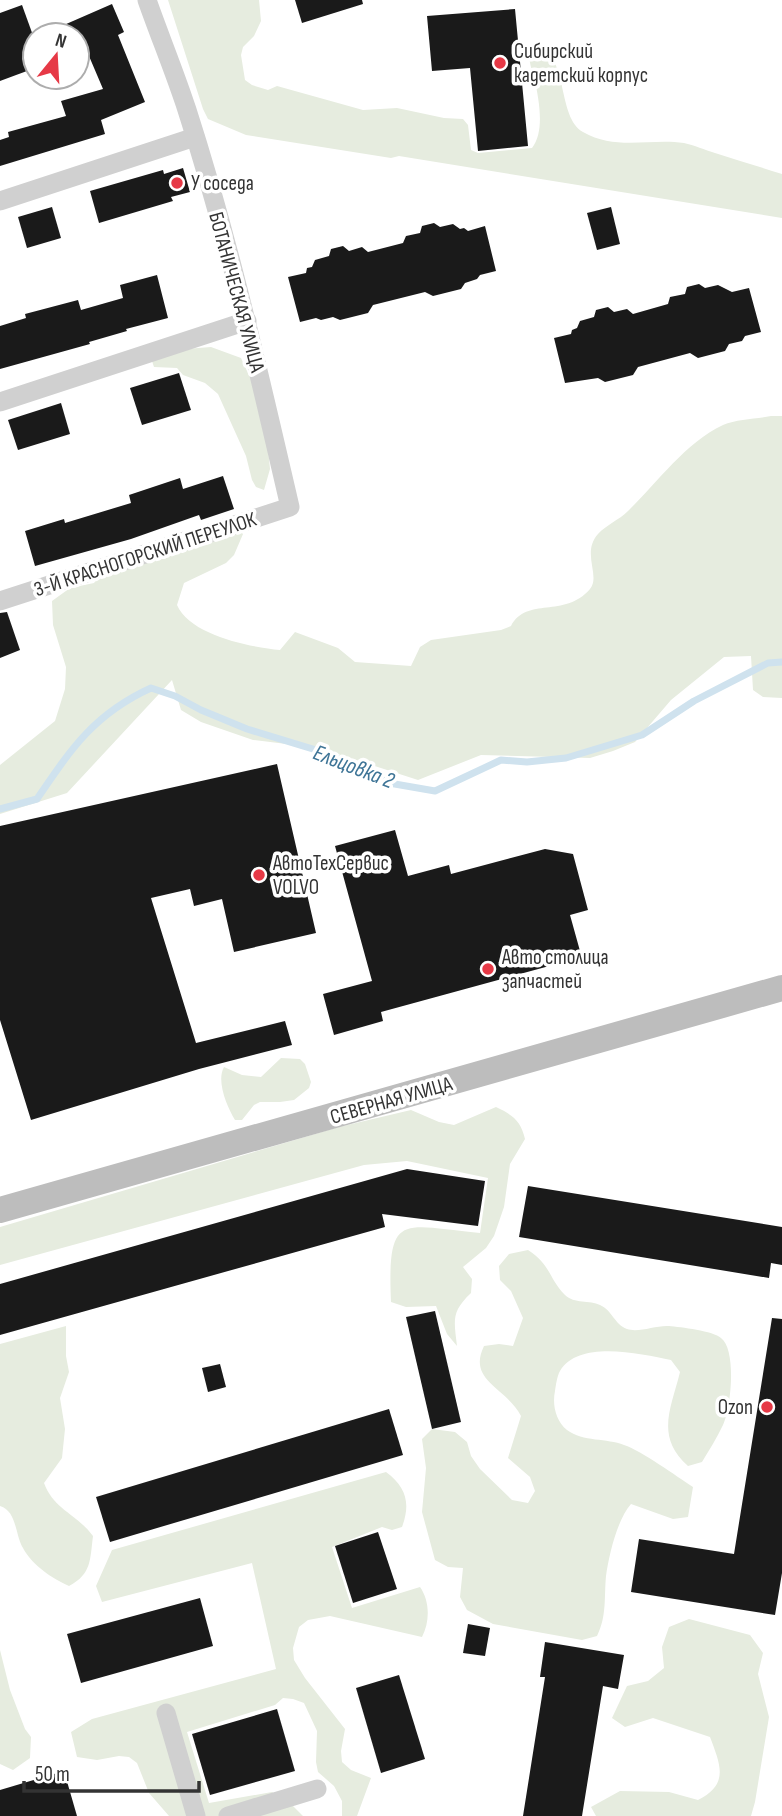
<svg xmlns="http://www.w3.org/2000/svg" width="782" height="1816" font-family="'Sofia Sans Condensed',sans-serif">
	<rect width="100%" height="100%" fill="#fff"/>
	<g fill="#e6ecdf">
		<path d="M168,0H259L261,21L254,36L243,47L241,55L245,80L252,85L268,90L277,86L363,110L397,108L444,118L463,119L468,125L471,150L478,153L532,148C545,131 539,101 535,81C532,70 527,58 530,47L538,44C569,59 557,117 583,132C616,151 650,138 684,143C694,145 705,150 715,153C737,160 760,167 782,174V218L399,156L391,158L246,135L208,119L203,109Z"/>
		<polygon points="211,347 241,358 264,408 270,469 264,490 256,487 252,480 246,456 218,394 205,383 183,375 177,368 154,367 151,358 173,350"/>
		<path d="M771,416H782V698L763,697L753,690L751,656L724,657L671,700L635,742L613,751L590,758L481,755L418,780L319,748L253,740L201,722L181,710L172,680L67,793L0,814V765L55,721L65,689L66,667L53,625L52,601L70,588L94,583L107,566L236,526L243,534L234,555L226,563L184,583L177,605C190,635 249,647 280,650L295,632L338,648L355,662L411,666L420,647L431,640L501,630L511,626C527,596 564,619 590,589C601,576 581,553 598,534C606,525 619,520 628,511C658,482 685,443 723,425C737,419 756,419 771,416Z"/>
		<path d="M281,1058L300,1059L305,1064L311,1082L309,1088L294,1100L280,1102H260L254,1105L242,1120H235C227,1107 216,1081 224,1067L242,1075L261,1077Z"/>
		<path d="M496,1107C513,1115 521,1121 525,1139L510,1164L504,1207L494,1236L486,1248L463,1267L472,1279L471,1293C451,1312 454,1320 457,1346L447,1334L436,1306L406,1307L391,1302C387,1210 402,1226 480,1233L488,1178L407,1161L364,1165L0,1265V1227L339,1127L411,1110L439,1122L454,1125Z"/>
		<path d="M528,1250C551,1265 549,1279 565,1295C574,1304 590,1300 600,1305C613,1311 614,1324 627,1329C639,1333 656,1325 669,1326C680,1327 714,1331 721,1338C737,1350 731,1408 723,1425C717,1438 709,1450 702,1462L688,1466C655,1436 671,1409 680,1372L671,1360C641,1354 579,1339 560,1371C557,1376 556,1385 555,1391C552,1405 556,1421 567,1430C583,1442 607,1438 624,1445C642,1451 676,1476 693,1487L688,1517L673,1519L631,1504C617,1520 609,1555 606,1576C604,1597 607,1616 597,1636L582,1640L493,1624L467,1610L460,1597L463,1568L448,1567L435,1560L422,1512L426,1468L422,1439L432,1429L455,1432L467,1442L471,1456L480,1469L512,1500L528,1503L535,1491L530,1477L508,1458L521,1416C506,1387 467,1381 484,1346L499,1344L513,1346L523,1318L511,1291L500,1280L499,1266L509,1254Z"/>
		<path d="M66,1326V1356L69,1372L60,1398L65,1429L62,1458L44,1483C54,1510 77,1514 93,1536C90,1559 92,1574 69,1586C53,1579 32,1565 23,1548C15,1535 17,1511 0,1506V1344Z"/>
		<path d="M386,1472C406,1487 411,1503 402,1527L392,1530L382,1527L332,1547L352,1608L420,1587C430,1601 430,1622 422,1637L330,1616L308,1620L299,1627L293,1648L294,1660L305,1678L345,1729L341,1751L342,1762L351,1770L371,1778L357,1816H342V1801L334,1786L318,1772L316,1762L317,1731L304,1703L293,1699L283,1698L275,1705L187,1732L209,1803L272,1792L290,1803L303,1816H169L149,1793L137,1763L129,1757L119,1756L97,1760L77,1757L71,1732L92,1719L276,1669L252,1563L102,1602L96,1586L112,1550Z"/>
		<path d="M689,1619L750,1635L763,1653L758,1674L769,1717L755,1802L751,1816H596L591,1807L620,1791L669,1792L698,1800C730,1784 720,1764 710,1737L653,1718L625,1727L612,1718L627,1686L648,1681L664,1668L662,1647L669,1627Z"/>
		<polygon points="0,1650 10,1690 25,1729 31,1737 30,1758 13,1770 0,1764"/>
	</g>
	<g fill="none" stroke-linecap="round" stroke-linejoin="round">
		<path stroke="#cfe2ee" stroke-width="7" d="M0,809L37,799C71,749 94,714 151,688L175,696L201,710L247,729L326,753L389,783L435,791L501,760L527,762L566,758L642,735L694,701L768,663L782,662"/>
	</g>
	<g fill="#1a1a1a">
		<polygon points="295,0 362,0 363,4 302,23"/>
		<polygon points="112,4 124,32 118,35 145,102 101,120 105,134 0,166 0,140 9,137 8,132 66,116 61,101 103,89 86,49 77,53 77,35 41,35"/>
		<polygon points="22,5 35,41 35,68 0,81 0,13"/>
		<polygon points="515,9 528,146 478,151 470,68 432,71 427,16"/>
		<polygon points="183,168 190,192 171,197 173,201 99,223 90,191 163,170 164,174"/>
		<polygon points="52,207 61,238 27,248 18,217"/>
		<polygon points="611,207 620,244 597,250 587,213"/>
		<polygon points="434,223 440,227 453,224 460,229 464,228 468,231 485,226 496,271 480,275 477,279 465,283 461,289 433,296 425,292 373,305 368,313 340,320 333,317 321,320 316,318 300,322 288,277 306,273 307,268 312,267 315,260 329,256 331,249 343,246 349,251 362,247 368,252 403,243 406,236 420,233 422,226"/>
		<polygon points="157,275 168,318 126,329 127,331 89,342 90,344 0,369 0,326 26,318 25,314 78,300 81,310 123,298 120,285"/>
		<polygon points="699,284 705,288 718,285 732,292 749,288 761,332 745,336 742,341 729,344 725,351 698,358 690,353 638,367 633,375 605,382 598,378 565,383 554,338 571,334 572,330 577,328 580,321 594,317 596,310 608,307 614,312 627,309 633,314 668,304 670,297 685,294 687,287"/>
		<polygon points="179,373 191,410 142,425 130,388"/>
		<polygon points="61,403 70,434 18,450 8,420"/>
		<polygon points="223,476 234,509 201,520 199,515 131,539 35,566 25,531 64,519 65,523 131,503 129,495 180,478 183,489"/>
		<polygon points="7,612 20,650 0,658 0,613"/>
		<polygon points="277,764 316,933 234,952 222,899 194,906 190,889 151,898 196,1043 285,1021 292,1045 199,1069 31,1120 0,1020 0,826"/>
		<polygon points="395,830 408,876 449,865 451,874 545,849 573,854 588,910 570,915 580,951 573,953 575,959 381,1012 383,1021 334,1035 323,994 372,981 335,846"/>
		<polygon points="407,1169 485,1181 478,1226 382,1214 385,1227 0,1335 0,1284"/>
		<polygon points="528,1186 782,1227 782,1265 771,1263 769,1278 519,1237"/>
		<polygon points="435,1311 461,1422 432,1429 406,1317"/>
		<polygon points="772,1318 782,1319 782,1573 775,1615 631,1592 639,1539 734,1554"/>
		<polygon points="220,1364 226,1387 208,1392 202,1368"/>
		<polygon points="389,1409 403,1455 110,1542 96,1497"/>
		<polygon points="378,1532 397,1589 353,1603 335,1546"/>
		<polygon points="200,1598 213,1646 81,1683 67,1634"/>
		<polygon points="468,1624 490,1628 485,1656 463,1653"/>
		<polygon points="545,1642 624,1655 618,1689 603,1686 582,1816 523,1816 545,1677 540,1677"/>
		<polygon points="399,1675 425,1759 381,1773 356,1688"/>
		<polygon points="277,1709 295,1771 210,1795 192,1734"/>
		<polygon points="64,1771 77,1816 0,1816 0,1790"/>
	</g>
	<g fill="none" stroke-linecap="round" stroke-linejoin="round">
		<g stroke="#d0d0d0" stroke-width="19">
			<polyline points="0,201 195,137"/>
			<polyline points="0,402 247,321"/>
			<path d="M0,601L290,507C259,374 229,240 187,110C175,73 160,37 147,0"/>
			<polyline points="166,1713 196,1816"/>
			<polyline points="228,1816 317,1789"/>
		</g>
		<polyline stroke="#bdbdbd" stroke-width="26" points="0,1210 782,988"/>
	</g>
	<g fill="#e63946" stroke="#fff" stroke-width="2.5">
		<circle cx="500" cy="63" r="7"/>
		<circle cx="177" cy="183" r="7"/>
		<circle cx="259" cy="875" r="7"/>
		<circle cx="488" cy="969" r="7"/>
		<circle cx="767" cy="1407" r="7"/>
	</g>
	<g text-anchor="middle" stroke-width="7" stroke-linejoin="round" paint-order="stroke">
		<g font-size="21" fill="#333" stroke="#fff" text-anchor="start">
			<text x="514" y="58">Сибирский<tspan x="514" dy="24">кадетский корпус</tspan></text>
			<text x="191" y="190">У соседа</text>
			<text x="273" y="870">АвтоТехСервис<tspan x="273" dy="24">VOLVO</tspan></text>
			<text x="502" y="964">Авто столица<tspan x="502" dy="24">запчастей</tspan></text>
			<text x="753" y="1414" text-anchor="end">Ozon</text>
		</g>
		<g font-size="21" fill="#333" stroke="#fff">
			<text transform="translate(237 292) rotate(75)" y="7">БОТАНИЧЕСКАЯ УЛИЦА</text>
			<text transform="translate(145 554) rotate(-18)" y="7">3-Й КРАСНОГОРСКИЙ ПЕРЕУЛОК</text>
			<text transform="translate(391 1100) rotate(-16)" y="7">СЕВЕРНАЯ УЛИЦА</text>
		</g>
		<g font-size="23" font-style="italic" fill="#3f7597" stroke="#fff">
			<text transform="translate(354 766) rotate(21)" y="8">Ельцовка 2</text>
		</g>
	</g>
	<g transform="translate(56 56) rotate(18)"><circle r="33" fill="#ffffff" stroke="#adadad" stroke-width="2"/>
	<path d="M0-5L12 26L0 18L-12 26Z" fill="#e63946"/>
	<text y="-10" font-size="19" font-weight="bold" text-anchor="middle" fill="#333333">N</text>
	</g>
	<path d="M24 1781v10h175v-10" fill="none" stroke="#333333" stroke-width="3.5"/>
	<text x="35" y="1781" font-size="21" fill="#333333" stroke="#ffffff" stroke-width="5" paint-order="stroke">50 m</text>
</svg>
